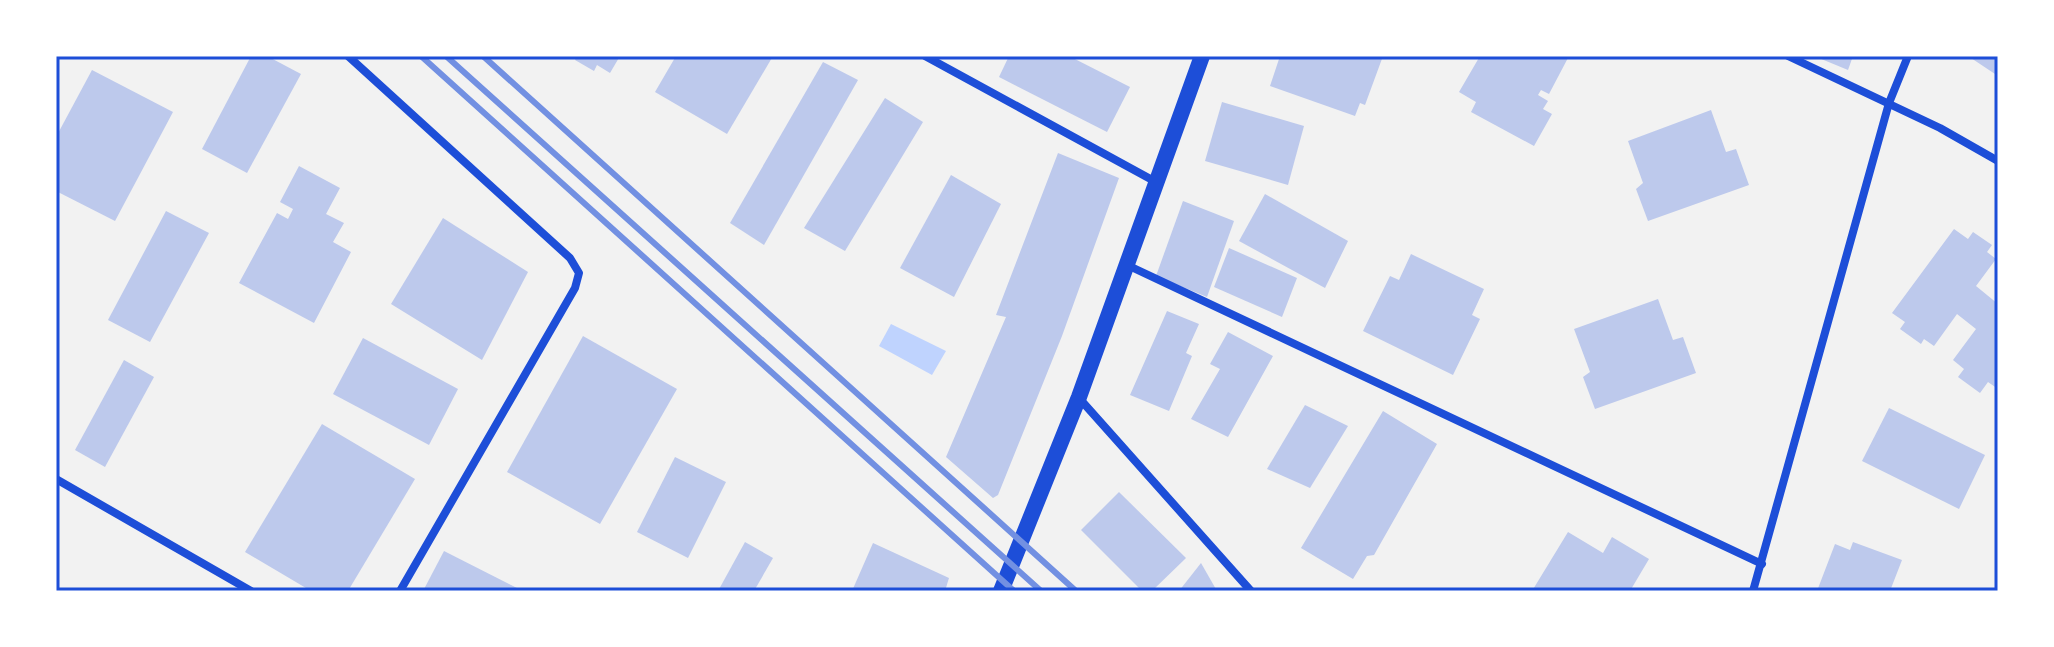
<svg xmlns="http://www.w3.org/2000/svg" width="2054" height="647" font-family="Commissioner,sans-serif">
	<rect width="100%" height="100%" fill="#f2f2f2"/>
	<polygon fill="#bfd3fe" points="891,324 946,351 932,375 879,346"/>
	<g fill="#bdc9ec">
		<polygon points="251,56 267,56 301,74 247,173 202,149"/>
		<polygon points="577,56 620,56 610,73 597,65 594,71 575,60"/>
		<polygon points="676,56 773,56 727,134 655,92"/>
		<polygon points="1009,56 1069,56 1130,87 1107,132 999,77"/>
		<polygon points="1280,56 1383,56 1365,105 1360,103 1355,116 1270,86"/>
		<polygon points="1480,56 1569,56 1549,94 1541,90 1538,95 1548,101 1543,109 1552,114 1534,146 1471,112 1476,102 1459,92"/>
		<polygon points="1814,56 1853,56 1848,70"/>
		<polygon points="1968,56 1998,56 1998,76"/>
		<polygon points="823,62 858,80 764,245 730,223"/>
		<polygon points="92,70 173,112 115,221 56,191 56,137"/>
		<polygon points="885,98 923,122 845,251 804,228"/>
		<polygon points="1222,102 1304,126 1288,185 1205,161"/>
		<polygon points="1711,110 1726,152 1736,149 1749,185 1648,221 1636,189 1643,183 1628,141"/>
		<polygon points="1058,153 1119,178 1062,336 998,495 993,498 946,457 1006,317 996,315"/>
		<polygon points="299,166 340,188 326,214 344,223 333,242 351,252 314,323 239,283 277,213 288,219 293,209 280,202"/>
		<polygon points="951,175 1001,204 954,297 900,268"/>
		<polygon points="1265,194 1348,241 1325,288 1239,241"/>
		<polygon points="1183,201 1234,221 1207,297 1156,276"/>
		<polygon points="166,211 209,233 150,342 108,320"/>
		<polygon points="443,218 528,272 482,360 391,304"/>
		<polygon points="1954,229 1968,239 1973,232 1992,245 1987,252 1996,259 1976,286 1998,304 1998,389 1988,382 1980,393 1958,377 1964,369 1953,360 1976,329 1957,314 1934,346 1924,339 1921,344 1900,329 1905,322 1892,313"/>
		<polygon points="1229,248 1297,278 1282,317 1214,287"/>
		<polygon points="1411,254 1484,289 1472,315 1480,319 1453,375 1363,331 1390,276 1399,280"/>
		<polygon points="1658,299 1673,340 1683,337 1696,373 1595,409 1583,377 1590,372 1574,329"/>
		<polygon points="1167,311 1199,324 1186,353 1192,356 1169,411 1130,395"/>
		<polygon points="1228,332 1273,356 1228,437 1191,419 1220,369 1210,364"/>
		<polygon points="583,336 677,389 600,524 507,472"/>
		<polygon points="363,338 458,389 429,445 333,394"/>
		<polygon points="124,360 154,377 105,467 75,450"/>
		<polygon points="1305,405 1348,426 1310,488 1267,469"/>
		<polygon points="1889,408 1985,455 1959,509 1862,461"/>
		<polygon points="1383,411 1437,444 1374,555 1367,556 1353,579 1301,548"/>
		<polygon points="322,424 415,479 348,591 311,591 245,552"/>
		<polygon points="675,457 726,482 688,558 637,532"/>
		<polygon points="1119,492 1186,558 1152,591 1142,591 1081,530"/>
		<polygon points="1568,532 1603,553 1612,537 1649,559 1630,591 1532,591"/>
		<polygon points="745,542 773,558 754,591 718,591"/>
		<polygon points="1853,542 1902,560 1890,591 1817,591 1835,544 1850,550"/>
		<polygon points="873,543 949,578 945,591 852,591"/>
		<polygon points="444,551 523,591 423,591"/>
		<polygon points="1201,563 1217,591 1179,591"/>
	</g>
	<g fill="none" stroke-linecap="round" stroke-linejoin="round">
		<g stroke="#1d4ed8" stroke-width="8">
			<polyline points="348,56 570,258 579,273 575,288 400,591"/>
			<polyline points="925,56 1156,182"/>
			<polyline points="1788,56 1940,128 1998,161"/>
			<polyline points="1127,265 1762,564"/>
			<polyline points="1079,398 1251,591"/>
			<polyline points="56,479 251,591"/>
			<polyline points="1753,591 1889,103 1908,56"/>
		</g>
		<polyline stroke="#1d4ed8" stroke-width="16" points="1001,591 1079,397 1202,56"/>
		<g stroke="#7290e2" stroke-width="6">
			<polyline points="421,56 1014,591"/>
			<polyline points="446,56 1041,591"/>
			<polyline points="483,56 1076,591"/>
		</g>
	</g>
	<rect width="2054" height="647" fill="none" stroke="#ffffff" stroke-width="116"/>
	<rect x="58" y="58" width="1938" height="531" fill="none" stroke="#1d4ed8" stroke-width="3"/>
</svg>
